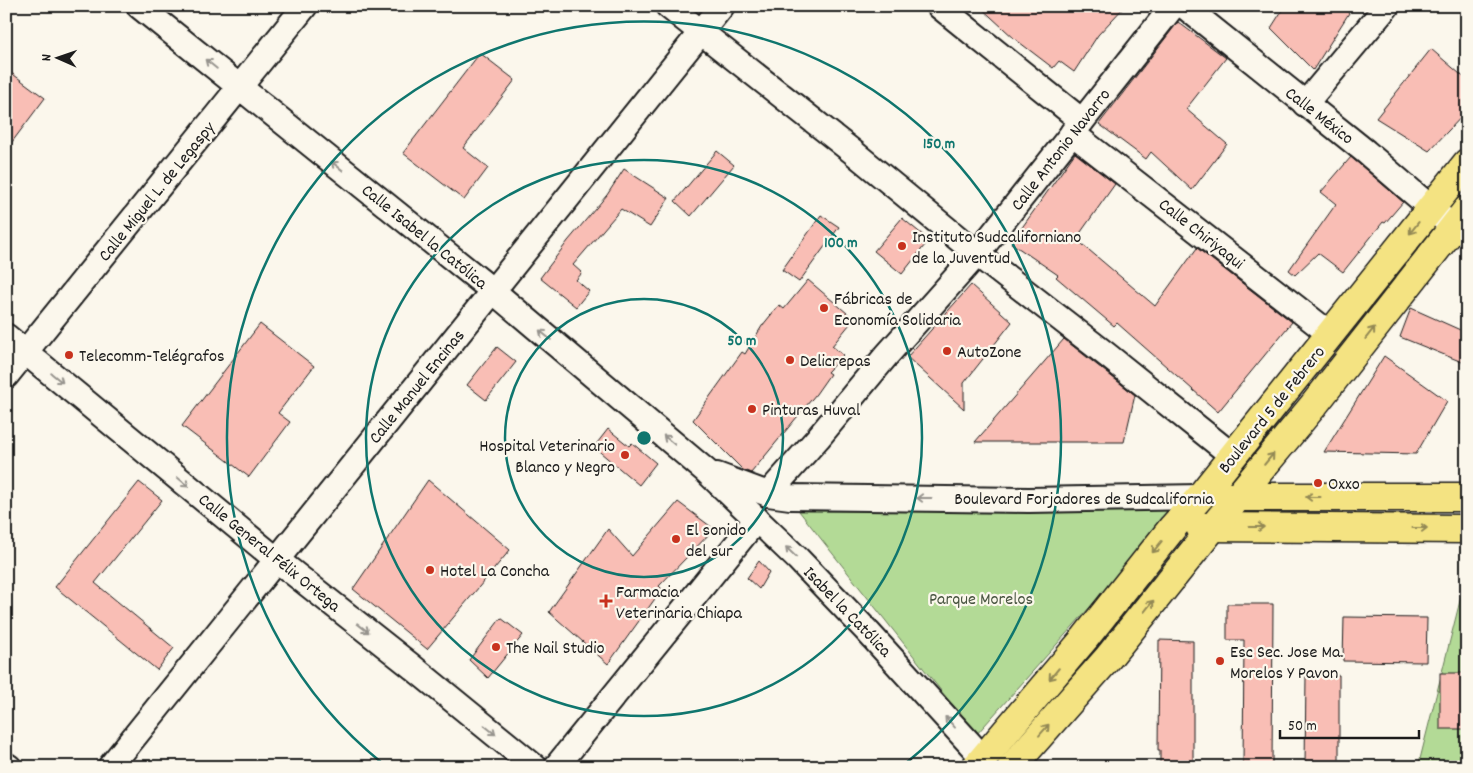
<svg xmlns="http://www.w3.org/2000/svg" width="1473" height="773" font-family="Dekko,sans-serif">
	<rect width="100%" height="100%" fill="#fbf7ec"/>
	<filter id="ink" filterUnits="userSpaceOnUse"><feTurbulence type="fractalNoise" baseFrequency=".02" numOctaves="2"/><feDisplacementMap in="SourceGraphic" scale="10" xChannelSelector="R" yChannelSelector="G"/><feConvolveMatrix kernelMatrix="1 2 1 2 8 2 1 2 1" color-interpolation-filters="sRGB"/></filter>
	<g filter="url(#ink)">
		<g fill="#b3da96" stroke="#687b59">
			<polygon points="1179,507 976,735 799,511 978,511"/>
			<polygon points="1464,585 1467,585 1467,767 1418,767"/>
		</g>
		<g fill="#f9beb5" stroke="#1c1c1c">
			<polygon points="979,6 1125,6 1098,35 1074,72 1059,61 1053,68 1015,39"/>
			<polygon points="1285,6 1340,6 1349,13 1313,70 1271,28"/>
			<polygon points="1178,22 1226,58 1186,109 1227,144 1192,190 1151,152 1146,159 1099,124"/>
			<polygon points="1431,49 1467,80 1467,111 1429,151 1376,118"/>
			<polygon points="480,53 515,80 463,148 488,168 464,200 403,153"/>
			<polygon points="6,69 45,98 6,150"/>
			<polygon points="717,151 734,165 691,216 675,201"/>
			<polygon points="1075,153 1115,184 1076,239 1155,306 1197,248 1292,322 1218,412 1117,323 1114,326 1056,277 1058,275 1011,243"/>
			<polygon points="1351,157 1403,202 1385,223 1383,222 1343,272 1318,253 1295,275 1289,270 1336,204 1321,192"/>
			<polygon points="624,169 669,198 650,227 621,209 573,265 582,273 576,280 589,291 576,307 540,278 568,241 607,195"/>
			<polygon points="821,215 839,227 799,282 782,270"/>
			<polygon points="902,218 929,240 902,274 874,251"/>
			<polygon points="808,280 854,319 832,346 843,355 827,372 830,374 816,394 751,473 743,470 693,420 742,352 745,354 762,326 779,305 784,309"/>
			<polygon points="971,285 1012,322 964,383 964,409 907,357"/>
			<polygon points="1411,308 1467,333 1467,364 1400,337"/>
			<polygon points="260,324 314,366 278,413 290,422 249,477 182,426"/>
			<polygon points="1064,339 1135,395 1124,442 975,442"/>
			<polygon points="497,347 516,362 486,400 467,385"/>
			<polygon points="1384,356 1447,401 1416,454 1324,452"/>
			<polygon points="608,429 629,446 632,443 656,463 639,485 594,447"/>
			<polygon points="428,480 510,550 427,649 353,589"/>
			<polygon points="139,482 162,500 95,583 174,648 157,670 55,587"/>
			<polygon points="678,502 714,529 659,586 662,589 608,664 549,612 608,529 632,556"/>
			<polygon points="759,561 769,572 759,589 747,578"/>
			<polygon points="1227,604 1273,604 1272,767 1243,767 1244,640 1227,640"/>
			<polygon points="1344,617 1427,618 1426,662 1343,661"/>
			<polygon points="501,618 523,635 488,678 469,660"/>
			<polygon points="1159,640 1193,641 1193,767 1160,767 1160,750 1158,750"/>
			<rect x="1440" y="673" width="27" height="56"/>
			<polygon points="1306,675 1339,675 1339,767 1305,767"/>
		</g>
		<g fill="none" stroke-linecap="round" stroke-linejoin="round">
			<g stroke="#1c1c1c" stroke-width="28">
				<g id="minor">
					<polyline points="139,6 493,291 706,471 798,559 866,630 983,758"/>
					<polyline points="668,6 853,152 977,254 1107,355 1233,456"/>
					<polyline points="939,6 1082,121"/>
					<polyline points="1184,6 1366,152 1453,227"/>
					<polyline points="1305,104 1387,6"/>
					<polyline points="1072,133 1330,334"/>
					<polyline points="6,336 277,560 410,665 535,767"/>
					<polyline points="6,376 305,6"/>
					<polyline points="717,475 768,494 790,497 1029,500 1200,497"/>
					<polyline points="768,494 818,438 886,356 977,254 1173,6"/>
					<polyline points="6,765 9,767"/>
					<polyline points="110,767 722,6"/>
					<polyline points="556,767 757,519"/>
				</g>
			</g>
			<g stroke="#1c1c1c" stroke-width="31">
				<g id="major">
					<polyline points="1227,497 1467,497"/>
					<polyline points="1200,527 1467,529"/>
					<polyline points="976,767 1085,638 1173,527 1200,497 1467,163"/>
					<polyline points="1012,767 1108,658 1213,527 1313,406 1467,210"/>
				</g>
			</g>
			<use href="#minor" stroke="#fbf7ec" stroke-width="24"/>
			<use href="#major" stroke="#f4e382" stroke-width="28"/>
		</g>
		<defs><path id="oneway-shaft" d="M-6 0H5M1.5-3L5.5 0L1.5 3" fill="none" stroke-width="1.6" stroke-linecap="round" stroke-linejoin="round" transform="scale(1.25)"/></defs>
		<g stroke="#97948e">
			<use href="#oneway-shaft" transform="translate(211 64) rotate(-141)"/>
			<use href="#oneway-shaft" transform="translate(337 166) rotate(-142)"/>
			<use href="#oneway-shaft" transform="translate(545 335) rotate(-140)"/>
			<use href="#oneway-shaft" transform="translate(57 378) rotate(39)"/>
			<use href="#oneway-shaft" transform="translate(669 440) rotate(-140)"/>
			<use href="#oneway-shaft" transform="translate(183 482) rotate(40)"/>
			<use href="#oneway-shaft" transform="translate(924 498) rotate(-180)"/>
			<use href="#oneway-shaft" transform="translate(791 552) rotate(-136)"/>
			<use href="#oneway-shaft" transform="translate(363 628) rotate(38)"/>
			<use href="#oneway-shaft" transform="translate(950 722) rotate(-132)"/>
			<use href="#oneway-shaft" transform="translate(490 730) rotate(39)"/>
		</g>
		<g stroke="#938954">
			<use href="#oneway-shaft" transform="translate(1414 228) rotate(128)"/>
			<use href="#oneway-shaft" transform="translate(1370 333) rotate(-52)"/>
			<use href="#oneway-shaft" transform="translate(1269 459) rotate(-50)"/>
			<use href="#oneway-shaft" transform="translate(1313 497) rotate(180)"/>
			<use href="#oneway-shaft" transform="translate(1257 527)"/>
			<use href="#oneway-shaft" transform="translate(1420 528)"/>
			<use href="#oneway-shaft" transform="translate(1157 547) rotate(129)"/>
			<use href="#oneway-shaft" transform="translate(1149 606) rotate(-51)"/>
			<use href="#oneway-shaft" transform="translate(1054 674) rotate(130)"/>
			<use href="#oneway-shaft" transform="translate(1044 730) rotate(-49)"/>
		</g>
	</g>
	<g fill="none" stroke="#0f766e" stroke-width="2.5">
		<circle cx="644" cy="438" r="139"/>
		<circle cx="644" cy="438" r="278"/>
		<path d="M387 767A417 417 0 1 1 901 767"/>
	</g>
	<g fill="#c8321e" stroke="#fbf7ec" stroke-width="2">
		<circle cx="902" cy="246" r="5"/>
		<circle cx="824" cy="308" r="5"/>
		<circle cx="947" cy="351" r="5"/>
		<circle cx="69" cy="355" r="5"/>
		<circle cx="790" cy="360" r="5"/>
		<circle cx="752" cy="409" r="5"/>
		<circle cx="625" cy="455" r="5"/>
		<circle cx="1318" cy="483" r="5"/>
		<circle cx="676" cy="539" r="5"/>
		<circle cx="430" cy="570" r="5"/>
		<path d="M603.5 593.5h5v5h5v5h-5v5h-5v-5h-5v-5h5z"/>
		<circle cx="496" cy="647" r="5"/>
		<circle cx="1220" cy="661" r="5"/>
	</g>
	<g text-anchor="middle" stroke-width="4.5" stroke-linejoin="round" paint-order="stroke">
		<g font-size="18" fill="#1c1c1c" stroke="#fbf7ec">
			<text transform="translate(1320 115) rotate(38)" y="6">Calle México</text>
			<text transform="translate(1060 149) rotate(-52)" y="6">Calle Antonio Navarro</text>
			<text transform="translate(156 191) rotate(-51)" y="6">Calle Miguel L. de Legaspy</text>
			<text transform="translate(1202 233) rotate(38)" y="6">Calle Chiriyaqui</text>
			<text transform="translate(425 236) rotate(39)" y="6">Calle Isabel la Católica</text>
			<text transform="translate(416 386) rotate(-51)" y="6">Calle Manuel Encinas</text>
			<text transform="translate(1271 409) rotate(-51)" y="6">Boulevard 5 de Febrero</text>
			<text x="1084" y="504">Boulevard Forjadores de Sudcalifornia</text>
			<text transform="translate(270 552) rotate(39)" y="6">Calle General Félix Ortega</text>
			<text transform="translate(848 611) rotate(46)" y="6">Isabel la Católica</text>
		</g>
		<g font-size="18" fill="#1c1c1c" stroke="#fbf7ec" text-anchor="start">
			<text x="912" y="242">Instituto Sudcaliforniano<tspan x="912" dy="21">de la Juventud</tspan></text>
			<text x="834" y="304">Fábricas de<tspan x="834" dy="21">Economía Solidaria</tspan></text>
			<text x="957" y="357">AutoZone</text>
			<text x="79" y="361">Telecomm-Telégrafos</text>
			<text x="800" y="366">Delicrepas</text>
			<text x="762" y="415">Pinturas Huval</text>
			<text x="615" y="451" text-anchor="end">Hospital Veterinario<tspan x="615" dy="21">Blanco y Negro</tspan></text>
			<text x="1328" y="489">Oxxo</text>
			<text x="686" y="535">El sonido<tspan x="686" dy="21">del sur</tspan></text>
			<text x="440" y="576">Hotel La Concha</text>
			<text x="616" y="597">Farmacia<tspan x="616" dy="21">Veterinaria Chiapa</tspan></text>
			<text x="506" y="653">The Nail Studio</text>
			<text x="1230" y="657">Esc Sec. Jose Ma.<tspan x="1230" dy="21">Morelos Y Pavon</tspan></text>
		</g>
		<g font-size="18" fill="#495541" stroke="#fbf7ec">
			<text x="981" y="604">Parque Morelos</text>
		</g>
	</g>
	<circle cx="644" cy="438" r="8" fill="#0f766e" stroke="#fbf7ec" stroke-width="2.5"/>
	<g font-size="15" text-anchor="middle" font-weight="bold" fill="#0f766e" stroke="#fbf7ec" stroke-width="4.5" stroke-linejoin="round" paint-order="stroke">
		<text x="939" y="148">150 m</text>
		<text x="841" y="247">100 m</text>
		<text x="742" y="345">50 m</text>
	</g>
	<rect width="1473" height="773" fill="none" stroke="#fbf7ec" stroke-width="25"/>
	<rect x="12" y="12" width="1448" height="748" fill="none" stroke="#1c1c1c" stroke-width="2" filter="url(#ink)"/>
	<g transform="translate(58 58) rotate(272)" stroke="#fbf7ec" stroke-width="4" paint-order="stroke">
	<path d="M0-4L9 19L0 12L-9 19Z" fill="#1c1c1c"/>
	<text y="-8" font-size="14" font-weight="bold" text-anchor="middle" fill="#1c1c1c">N</text>
	</g>
	<path d="M1280 730v8h139v-8" fill="none" stroke="#1c1c1c" stroke-width="2.5"/>
	<text x="1288" y="730" font-size="15" fill="#1c1c1c" stroke="#fbf7ec" stroke-width="4" paint-order="stroke">50 m</text>
</svg>
